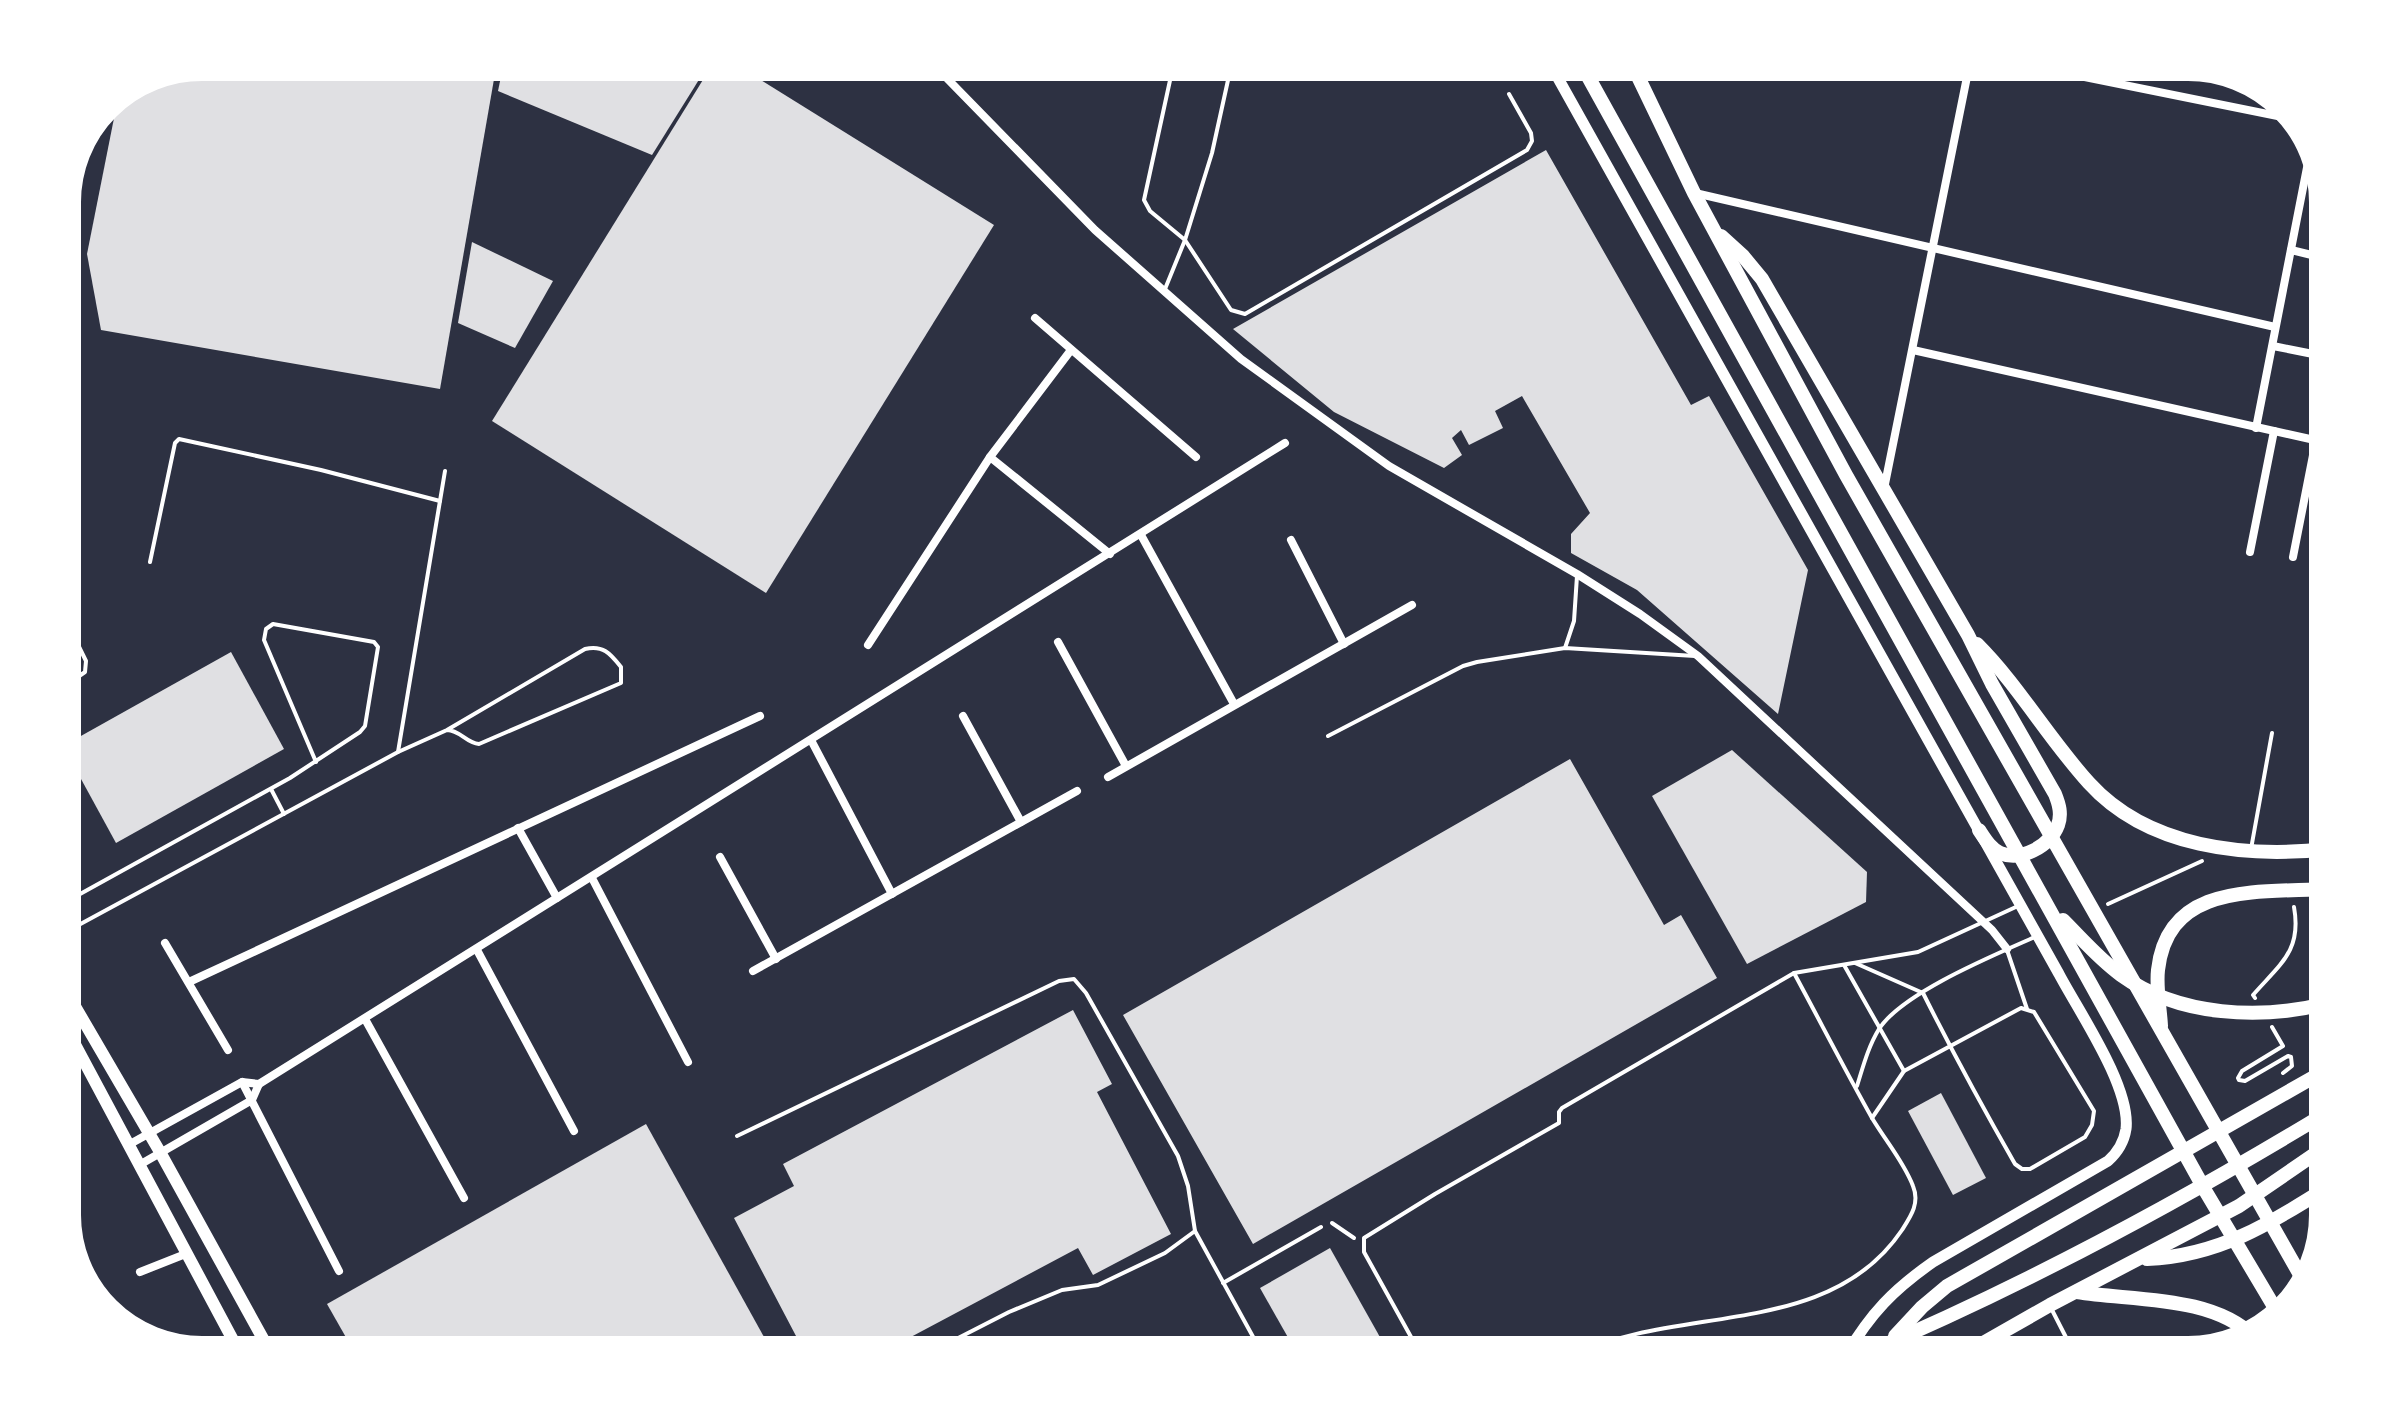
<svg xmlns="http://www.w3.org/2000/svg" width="2390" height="1417" font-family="'Golos Text',sans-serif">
	<rect width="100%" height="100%" fill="#2d3142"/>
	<g fill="#e0e0e3">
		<polygon points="202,62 497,62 440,389 101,330 87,254 119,93 149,73"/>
		<polygon points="504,62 710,62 652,155 498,91"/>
		<polygon points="714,62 732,62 994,225 766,593 492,421"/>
		<polygon points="1546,150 1691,405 1709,396 1808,570 1778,714 1637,590 1571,553 1571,534 1590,513 1522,396 1495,411 1503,428 1469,445 1461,430 1452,438 1462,455 1444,468 1334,412 1233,329"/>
		<polygon points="472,242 553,281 515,348 458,323"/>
		<polygon points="231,652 284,749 116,843 63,746"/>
		<polygon points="1732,750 1867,872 1866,902 1747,964 1652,796"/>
		<polygon points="1570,759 1664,925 1681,915 1717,978 1253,1244 1123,1015"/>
		<polygon points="1073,1010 1112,1084 1097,1092 1171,1234 1093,1275 1078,1248 877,1355 806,1355 734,1218 794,1186 783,1164"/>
		<polygon points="1941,1093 1986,1178 1953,1195 1908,1111"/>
		<polygon points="646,1124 774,1355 356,1355 327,1304"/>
		<polygon points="1330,1248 1390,1355 1298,1355 1260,1288"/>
	</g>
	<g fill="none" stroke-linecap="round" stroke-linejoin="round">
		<g stroke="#fff" stroke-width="4">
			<polyline points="2108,904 2202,861"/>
			<path d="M2255,998L2253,995C2280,964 2302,951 2294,907"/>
			<polyline points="2272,1027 2283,1046 2242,1071 2238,1078 2239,1080 2245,1081 2288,1056 2291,1057 2292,1066 2283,1073"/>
			<polyline points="1332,1223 1354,1238"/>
			<polyline points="2317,1255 2314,1248 2320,1243"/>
		</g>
		<g stroke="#fff" stroke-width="4">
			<polyline points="1174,62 1144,200 1150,211 1185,240 1231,310 1245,314 1527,150 1532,141 1531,133 1509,94"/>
			<polyline points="1165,289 1185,240 1212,153 1232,62"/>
			<polyline points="150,562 175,443 179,439 321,470 440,501"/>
			<polyline points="62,612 86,661 85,672 62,688"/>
			<polyline points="1565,648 1574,621 1577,576"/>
			<polyline points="1328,736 1463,666 1477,662 1565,648 1695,656"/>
			<polyline points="398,752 445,471"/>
			<polyline points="271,789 284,814"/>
			<polyline points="2251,849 2272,733"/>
			<polyline points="62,904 290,778 360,732 365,726 378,647 374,642 273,624 266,629 264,640 316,762"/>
			<path d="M62,934L398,752L447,730L585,649C603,645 610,653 621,667V683L479,744C466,743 460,730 447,730"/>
			<polyline points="2007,950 2027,1009"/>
			<path d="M1855,963L1923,993C1952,1051 1983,1108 2015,1164L2022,1169H2030L2085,1137L2092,1125L2094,1111L2034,1012L2021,1008L1904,1071L1872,1118"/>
			<polyline points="1844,965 1904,1071"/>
			<path d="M1857,1086C1863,1067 1868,1047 1879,1029C1903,992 1997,954 2037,936"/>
			<polyline points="737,1136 1059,981 1074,979 1086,993 1178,1156 1188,1186 1195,1231"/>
			<polyline points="1223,1283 1321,1227"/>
			<polyline points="2051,1308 2075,1355"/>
			<polyline points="925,1355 1009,1312 1062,1290 1098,1285 1165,1253 1195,1231 1263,1355"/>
			<polyline points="1421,1355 1364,1252 1364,1238 1435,1194 1559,1123 1559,1112 1562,1108 1794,973 1918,952 2018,906"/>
			<path d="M1574,1355C1678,1304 1829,1339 1902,1230C1911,1216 1920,1203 1913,1186C1904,1162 1885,1140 1872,1118C1845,1070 1820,1021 1794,973"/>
			<polyline points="1741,1355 1759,1355"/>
		</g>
		<g stroke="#fff" stroke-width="8">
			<polyline points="931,62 1095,230 1241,359 1389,466 1577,574 1640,614 1698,656 1992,930 2007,949"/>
			<polyline points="2010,62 2297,120"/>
			<polyline points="1695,193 2275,327"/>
			<polyline points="2291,250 2328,259"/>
			<polyline points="1035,318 1196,457"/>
			<polyline points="2273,346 2328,357"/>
			<polyline points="1913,350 2328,443"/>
			<polyline points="2256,428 2312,142"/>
			<polyline points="990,457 1110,554"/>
			<polyline points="1884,489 1970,62"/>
			<polyline points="1141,535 1234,704"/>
			<polyline points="1291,540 1344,644"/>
			<polyline points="2250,552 2274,431"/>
			<polyline points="2293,557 2316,440"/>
			<polyline points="1058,642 1126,766"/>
			<polyline points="868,645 990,457 1071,350"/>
			<polyline points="963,716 1021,822"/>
			<polyline points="811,740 892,894"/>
			<polyline points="1108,777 1412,605"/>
			<polyline points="518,828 557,898"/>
			<polyline points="720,857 776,959"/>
			<polyline points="592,878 688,1062"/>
			<polyline points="165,943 228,1050"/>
			<polyline points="477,950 574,1131"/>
			<polyline points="753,971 1077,791"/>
			<polyline points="189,982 760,716"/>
			<polyline points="365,1019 464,1198"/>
			<polyline points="242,1082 339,1271"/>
			<polyline points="130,1144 242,1082 259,1084"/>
			<polyline points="141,1164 252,1100 259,1084 1285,443"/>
			<polyline points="140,1272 188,1253"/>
		</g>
		<path stroke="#fff" stroke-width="11" d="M1549,62L2059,974C2079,1012 2131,1087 2126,1129C2124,1142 2118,1152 2108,1161L1933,1262C1893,1290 1871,1313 1846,1355"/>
		<g stroke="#fff" stroke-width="12">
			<polyline points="62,984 160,1152 272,1355"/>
			<polyline points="62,1020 241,1355"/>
		</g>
		<g stroke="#fff" stroke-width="14">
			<polyline points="1580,62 2206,1192 2279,1315"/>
			<polyline points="1631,62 1694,193 1846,475 2307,1287"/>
			<path d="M1721,236L1743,256L1762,279L1968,635L1992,684L2055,794C2059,804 2062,814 2058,825C2050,846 2021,862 2000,853C1990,848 1985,839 1979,830"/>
			<path d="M1977,644C2019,686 2048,738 2089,783C2148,848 2245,858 2328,849"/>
			<path d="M2063,920C2082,939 2099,959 2121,975C2179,1017 2262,1020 2328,1003"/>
			<path d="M2161,1026C2160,1008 2156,988 2158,970C2168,881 2260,893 2328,889"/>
			<path d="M2147,1259C2218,1256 2270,1224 2328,1187"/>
			<path d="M2077,1292C2133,1301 2212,1295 2254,1337"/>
			<polyline points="1895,1336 1922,1307 1947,1286 2328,1069"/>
			<path d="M1861,1355C2022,1287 2178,1203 2328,1112"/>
			<polyline points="1962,1355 2050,1305 2239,1206 2328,1145"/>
		</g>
	</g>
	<path d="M0 0H2390V1417H0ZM202 76H2188A126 126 0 0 1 2314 202V1215A126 126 0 0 1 2188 1341H202A126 126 0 0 1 76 1215V202A126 126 0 0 1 202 76Z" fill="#fff" fill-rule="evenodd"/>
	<path fill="none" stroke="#fff" stroke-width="10" d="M202 76H2188A126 126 0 0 1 2314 202V1215A126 126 0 0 1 2188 1341H202A126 126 0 0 1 76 1215V202A126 126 0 0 1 202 76Z"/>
</svg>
